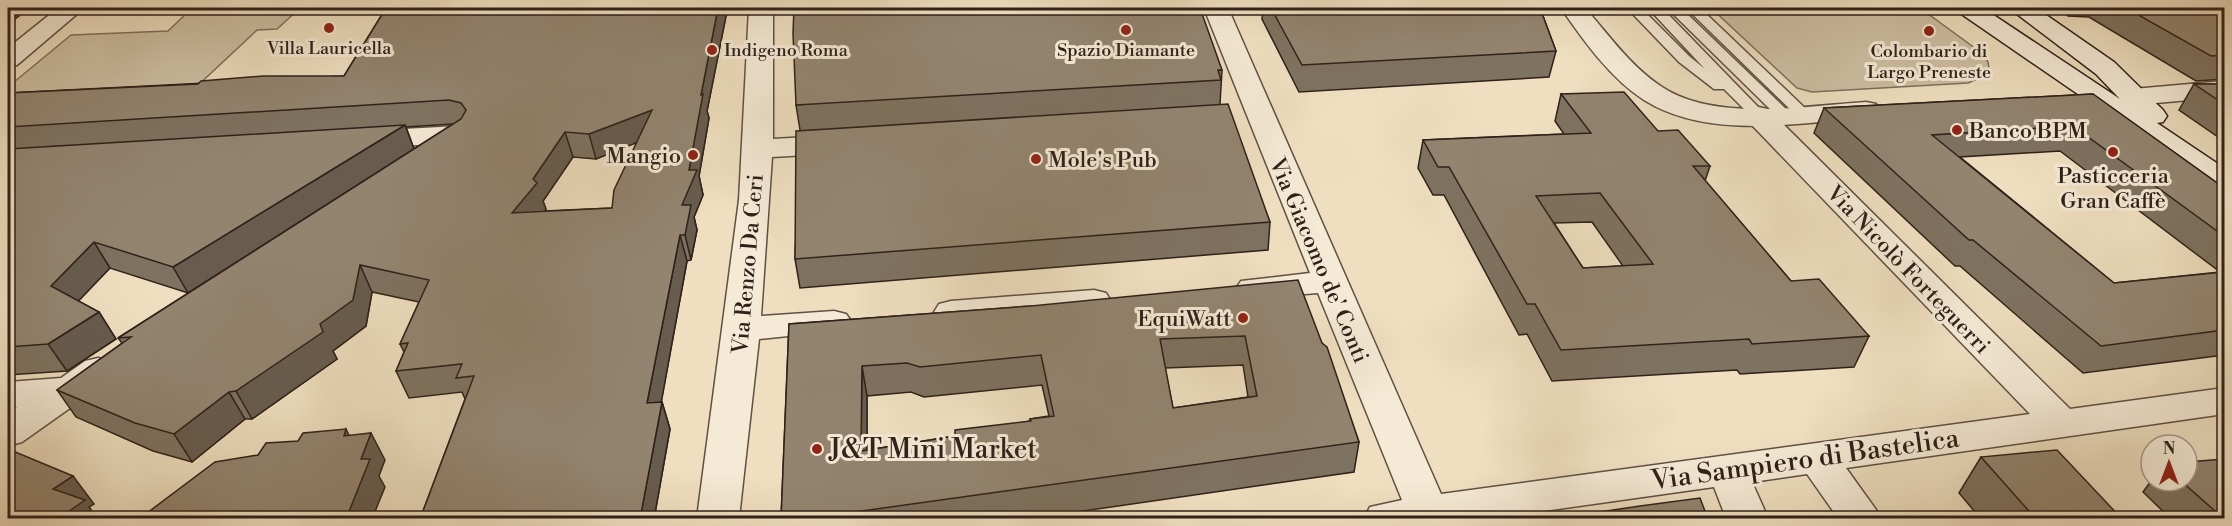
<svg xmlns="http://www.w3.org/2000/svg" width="2232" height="526" font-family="'Libre Bodoni',serif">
	<rect width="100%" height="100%" fill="#efdfc0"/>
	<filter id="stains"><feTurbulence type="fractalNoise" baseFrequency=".00333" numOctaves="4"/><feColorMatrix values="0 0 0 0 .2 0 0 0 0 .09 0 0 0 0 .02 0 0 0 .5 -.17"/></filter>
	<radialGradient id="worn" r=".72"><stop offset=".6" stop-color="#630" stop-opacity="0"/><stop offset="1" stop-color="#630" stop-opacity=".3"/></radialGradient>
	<g fill="#cebfa4" stroke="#7e705f" stroke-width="1.5">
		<polygon points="1711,8 1920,8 1983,54 1988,62 1989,69 1982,77 1968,83 1812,92 1797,88"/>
		<polygon points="299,9 277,29 257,30 194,89 8,104 8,87 71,35 168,31 189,11"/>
	</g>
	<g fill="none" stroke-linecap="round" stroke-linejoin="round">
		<g stroke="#5f5044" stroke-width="3">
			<g id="service">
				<polygon points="1627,8 1641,8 1689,56 1705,69 1648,8 1662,8 1763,112 1766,115 1763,118 1753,118 1724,89 1714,89 1679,62"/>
				<polygon points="1667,8 1681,8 1788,111 1791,114 1788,117 1778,117"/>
				<polygon points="1686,8 1700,8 1807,110 1810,113 1807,116 1797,116"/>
			</g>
		</g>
		<g stroke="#5f5044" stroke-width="3">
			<g id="minor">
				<polygon points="58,8 84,8 17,65 8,68 8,48"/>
				<polygon points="749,8 773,8 773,139 842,135 852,138 856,144 852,150 842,153 772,157 761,316 834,311 846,314 852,322 846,330 759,339 739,518 697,518 739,200"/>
				<polygon points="1204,8 1228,8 1441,494 2030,414 1748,121 1744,115 1748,109 1758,107 1768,109 2070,409 2224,388 2224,414 1846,468 1882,518 1838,518 1807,474 1752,482 1768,518 1726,518 1714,487 1494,518 1364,518 1370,507 1402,500 1318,293 1253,298 1241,295 1236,288 1241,281 1310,273"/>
				<polygon points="2224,81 2224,97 2133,105 2123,103 2119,97 2123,91 2133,89"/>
				<polygon points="459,126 469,129 473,135 469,141 366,149 356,146 352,140 356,134 366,131"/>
				<polygon points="1094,290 1106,293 1111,301 1106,309 951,323 939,320 934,312 939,304 951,301"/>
				<polygon points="98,358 111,361 116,370 111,379 22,442 8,446 8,413 17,407 8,408 8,382 61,378 85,361"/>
			</g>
		</g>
		<g stroke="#5f5044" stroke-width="3">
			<path id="tertiary" d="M1561,8H1585C1609,35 1631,67 1662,87C1715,122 1806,106 1866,102L1876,104L1880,110L1876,116L1866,118C1796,123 1708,140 1644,100C1611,79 1583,40 1561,8Z"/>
		</g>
		<g stroke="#2f211a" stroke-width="3">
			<polygon id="secondary" points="1956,8 1983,8 2120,99 2096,74 2009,8 2036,8 2114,62 2163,110 2167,116 2163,122 2157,123 2224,168 2224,190 2213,187 1960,13"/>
		</g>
		<use href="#service" fill="#f5ead6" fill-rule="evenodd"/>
		<use href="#minor" fill="#f5ead6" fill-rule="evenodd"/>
		<use href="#tertiary" fill="#f5ead6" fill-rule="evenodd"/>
		<use href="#secondary" fill="#f5ead6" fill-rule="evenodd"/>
	</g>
	<g fill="#7e7260" stroke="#2f211a" stroke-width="1.5" fill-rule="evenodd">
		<path d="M386,8H724L726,16L707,111L709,118L699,176L703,195L694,217L697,230L691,260L687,261L661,402H662L670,429L654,519H420L465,399L462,392L409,398L396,371L404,352L400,344L419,302L372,292L366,326L333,351L337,359L252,419H245L192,462L153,451L76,417L57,390L122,343L118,338L453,124L406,127L414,149L188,293L110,268L78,301L99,312L116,339L67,371L8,375V93L344,76ZM637,142L612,208L543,211L546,209L543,201L573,157L596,159Z"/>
		<polygon points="1263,8 1540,8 1556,51 1549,77 1299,92 1262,19"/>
		<polygon points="2057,8 2224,8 2224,79 2196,81 2089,17 2068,16"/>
		<polygon points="1222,70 1220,104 1270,222 1268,250 800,288 795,259 800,130 796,105"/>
		<polygon points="2194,84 2224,84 2224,141 2179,110"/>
		<path d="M1561,94L1658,131L1710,166L1705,181L1791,281L1869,336L1854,367L1740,374L1737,370L1552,381L1527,334L1519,335L1444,195H1433L1418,168L1423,140L1564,134L1555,121ZM1592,222L1623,266L1583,268L1554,223Z"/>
		<path d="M2093,94L2224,188V355L2083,373L1960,266H1955L1814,133L1824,108ZM2060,151L2220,272L2114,283L1960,157Z"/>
		<path d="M1031,306L1322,343L1359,442L1354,472L1028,519H781L789,324ZM1243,365L1248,397L1173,408L1165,368ZM1042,385L1049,416L1030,419V421L955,436L867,450V396L911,392L924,397Z"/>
		<polygon points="1981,457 2122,519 1981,519 1959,493"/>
		<polygon points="2151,481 2187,481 2224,519 2171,519 2143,492"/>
	</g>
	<g fill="#675c4e" stroke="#2f211a" stroke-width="1.5">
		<polygon points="8,8 14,8 19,16 8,24"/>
		<polygon points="718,8 724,8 726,16 707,111 709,118 699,176 703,195 694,217 697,230 691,260 685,235 682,205 689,170 701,95"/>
		<polygon points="652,110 658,134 596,159 589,134"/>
		<polygon points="405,125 414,149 188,293 173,267"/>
		<polygon points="565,132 573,157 543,201 546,209 522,238 512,213 533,179"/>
		<polygon points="680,235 687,261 656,431 647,403"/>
		<polygon points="94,242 110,268 68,312 51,286"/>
		<polygon points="360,265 372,292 366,326 333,351 337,359 252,419 236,391 320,324"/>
		<polygon points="99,312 116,339 67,371 48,344"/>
		<polygon points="862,366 867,396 867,481 861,451"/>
		<polygon points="229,392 245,419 192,462 174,434"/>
		<polygon points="662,402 670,429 654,519 640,519"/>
		<polygon points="346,429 360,457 344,436"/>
		<polygon points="371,433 385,460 379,476 385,487 372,519 346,519 361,459"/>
		<polygon points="73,476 94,504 89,507 98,519 58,519 53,489"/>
	</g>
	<g fill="#938470" stroke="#2f211a" stroke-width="1.5" fill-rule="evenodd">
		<path d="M386,8H718L701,95L703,94L689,170H697L682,205H691L685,235H680L647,403L662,402L640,519H420L474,376L456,378L462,364L396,371L408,343L400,344L429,280L360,265L353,300L320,324L323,332L236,391L229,392L174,434L135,423L57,390L131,337L118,338L461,119L466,110L461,103L449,100L8,127V93L198,84L201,81L263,76H344ZM652,110L614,190L612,208L512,213L537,183L533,179L565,132L589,134Z"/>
		<polygon points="794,8 1200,8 1222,70 1218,70 1221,80 796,105 793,33"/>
		<polygon points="1271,8 1540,8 1556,51 1302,65"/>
		<polygon points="2126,8 2224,8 2224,55 2211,56"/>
		<polygon points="2194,84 2224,84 2224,104"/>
		<path d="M1624,92L1658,131L1678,130L1710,166H1693L1791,281L1819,279L1869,336L1752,344L1749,339L1561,350L1535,304H1527L1449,167H1438L1423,140L1591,133L1561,94ZM1600,193L1653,264L1583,268L1536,196Z"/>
		<polygon points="2093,94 2224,188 2224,236 2073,126 1932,135 2114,283 2224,272 2224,330 2101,346 1973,240 1969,240 1824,108"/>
		<polygon points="1228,104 1270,222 795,259 796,131"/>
		<polygon points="405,125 173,267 94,242 51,286 99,312 48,344 8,347 8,149"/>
		<path d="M1298,280L1322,343L1327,347L1359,442L804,519H781L789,324L1031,306ZM1245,336L1257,396L1173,408L1160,339ZM1041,355L1054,416L1030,419L1031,421L955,430V436L861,451L862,366L907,363L920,367Z"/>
		<polygon points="346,429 344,436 371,433 361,459 370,459 346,519 139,519 215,462 258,455 266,443 298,441 303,433"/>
		<polygon points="8,449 73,476 53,489 85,500 58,519 8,519"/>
		<polygon points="2057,450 2122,519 2036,519 1981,457"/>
		<polygon points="2224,459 2224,519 2181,481 2187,481 2187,462"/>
		<polygon points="1700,498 1708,519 1552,519 1640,506"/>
		<polygon points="124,515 135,519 122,519"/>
	</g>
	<g fill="#8f2418" stroke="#f5ead6" stroke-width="2">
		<circle cx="329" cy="28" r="6"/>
		<circle cx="1126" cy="30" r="6"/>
		<circle cx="1929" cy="31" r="6"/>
		<circle cx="712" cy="50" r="6"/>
		<circle cx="1957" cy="130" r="6"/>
		<circle cx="2113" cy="152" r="6"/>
		<circle cx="693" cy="155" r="6"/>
		<circle cx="1036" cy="159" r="6"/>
		<circle cx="1243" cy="318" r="6"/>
		<circle cx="817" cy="449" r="6"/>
	</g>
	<g text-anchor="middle" stroke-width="6" stroke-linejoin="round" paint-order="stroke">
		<g font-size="18" fill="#2f211a" stroke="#f5ead6">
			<text x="329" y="54">Villa Lauricella</text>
			<text x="724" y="56" text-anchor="start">Indigeno Roma</text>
			<text x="1126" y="56">Spazio Diamante</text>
			<text x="1929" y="57">Colombario di<tspan x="1929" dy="21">Largo Preneste</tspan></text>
		</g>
		<g font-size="22" fill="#2f211a" stroke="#f5ead6" text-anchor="start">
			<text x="1969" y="138">Banco BPM</text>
			<text x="681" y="163" text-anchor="end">Mangio</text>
			<text x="1048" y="167">Mole's Pub</text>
			<text x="2113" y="183" text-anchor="middle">Pasticceria<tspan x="2113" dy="25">Gran Caffè</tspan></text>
			<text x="1231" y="326" text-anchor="end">EquiWatt</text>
		</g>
		<g font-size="22" fill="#2f211a" stroke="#f5ead6">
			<text transform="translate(1320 260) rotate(67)" y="8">Via Giacomo de' Conti</text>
			<text transform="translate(747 264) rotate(-85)" y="8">Via Renzo Da Ceri</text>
			<text transform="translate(1909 269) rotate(46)" y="8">Via Nicolò Forteguerri</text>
		</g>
		<g font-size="27" fill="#2f211a" stroke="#f5ead6" text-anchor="start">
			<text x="829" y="458">J&amp;T Mini Market</text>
		</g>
		<g font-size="27" fill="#2f211a" stroke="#f5ead6">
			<text transform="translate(1805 459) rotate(-8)" y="9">Via Sampiero di Bastelica</text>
		</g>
	</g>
	<rect width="2232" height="526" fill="none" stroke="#efdfc0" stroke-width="30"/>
	<rect x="9" y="9" width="2214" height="508" fill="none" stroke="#2f211a" stroke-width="3"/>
	<rect x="15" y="15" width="2202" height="496" fill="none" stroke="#2f211a" stroke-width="1.5"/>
	<g transform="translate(2169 463)"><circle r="28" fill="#f5ead6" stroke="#a69a8b" stroke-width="1.5"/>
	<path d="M0-4.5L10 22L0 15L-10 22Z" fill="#8f2418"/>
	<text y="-9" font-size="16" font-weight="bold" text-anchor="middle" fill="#2f211a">N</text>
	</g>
	<rect width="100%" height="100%" filter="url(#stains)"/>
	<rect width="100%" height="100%" fill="url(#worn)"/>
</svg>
